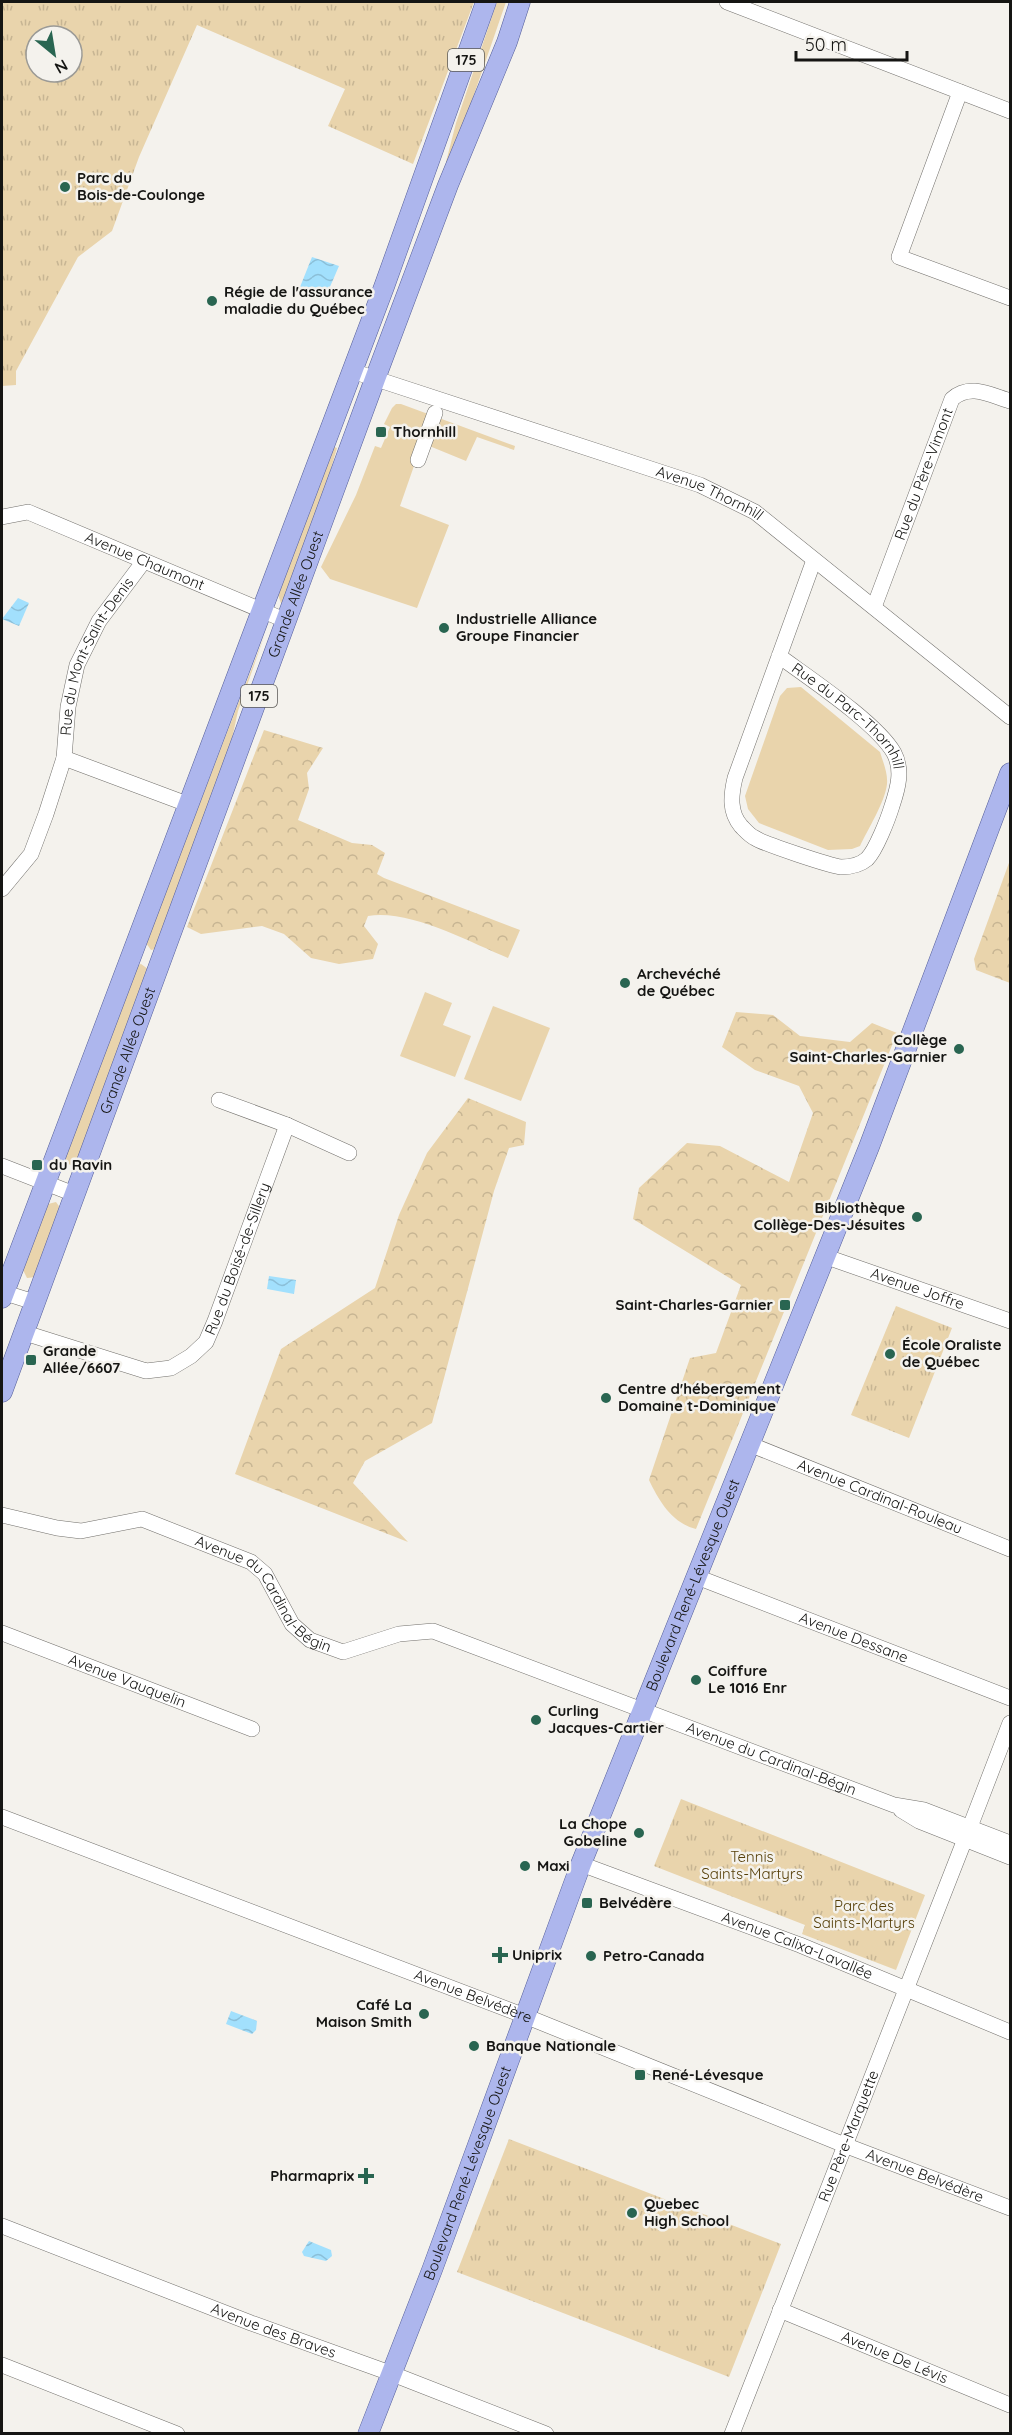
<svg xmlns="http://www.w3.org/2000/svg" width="1012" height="2435" font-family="Quicksand,sans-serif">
	<defs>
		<pattern id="forest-crowns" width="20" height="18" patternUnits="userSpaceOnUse" patternTransform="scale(1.5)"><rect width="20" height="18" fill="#e9d4ac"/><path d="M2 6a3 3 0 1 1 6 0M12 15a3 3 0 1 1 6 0" fill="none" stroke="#c7b593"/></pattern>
		<pattern id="park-tufts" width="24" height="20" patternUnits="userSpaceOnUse" patternTransform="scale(1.5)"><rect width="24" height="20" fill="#e9d4ac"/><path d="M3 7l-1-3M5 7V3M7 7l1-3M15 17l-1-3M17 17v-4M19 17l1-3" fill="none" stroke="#c7b593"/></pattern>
		<pattern id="water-waves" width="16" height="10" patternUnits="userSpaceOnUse" patternTransform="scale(1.5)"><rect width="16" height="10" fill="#a2e0fd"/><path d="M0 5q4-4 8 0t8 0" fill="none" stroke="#8bbfd8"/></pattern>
	</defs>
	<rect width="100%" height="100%" fill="#f4f2ed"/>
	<g fill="#e9d4ac">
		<polygon points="497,2 506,2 450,164 446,162 456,123"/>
		<polygon points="396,404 401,404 515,446 514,450 477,437 466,461 422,443 400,506 449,525 417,608 330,579 321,567 356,495 375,446 381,448 390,427 384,424 392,408"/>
		<polygon points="334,447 337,448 304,561 285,603 281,603 278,595"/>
		<polygon points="265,634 238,711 228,757 155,949 151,950 146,943"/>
		<path d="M801,687L880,752C883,762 888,773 887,784C885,802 868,829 860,846L852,849L828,850L759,823L748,809L745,796L780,696L787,688Z"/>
		<polygon points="141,964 148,969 78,1162 70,1165 64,1158 138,965"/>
		<polygon points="425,992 452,1003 443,1025 471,1036 455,1077 400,1056"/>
		<polygon points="493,1006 550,1028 521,1101 464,1079"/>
		<polygon points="56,1202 61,1209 36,1277 27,1278 23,1270 48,1204"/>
	</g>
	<g fill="url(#forest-crowns)">
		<path d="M264,730L323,748L307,773L309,789L298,820L352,843L372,845L385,853L377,874L384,878L520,930L508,958C469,942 410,909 368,916L364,926L378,944L373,959L339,964L311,958L284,934L262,926L201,934L187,927Z"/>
		<polygon points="1010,860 1010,983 976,970 974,959"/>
		<path d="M736,1012L773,1015L800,1036L850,1042L872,1023L897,1033L696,1529C672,1523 659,1501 649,1480L690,1358L716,1353L741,1285L633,1219L639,1188L687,1143L720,1146L789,1182L813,1113L799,1086L755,1070L722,1047Z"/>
		<polygon points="468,1098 526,1122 524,1145 509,1148 494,1191 432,1423 365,1461 353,1483 408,1542 235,1474 281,1349 375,1288 399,1215 427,1153"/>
	</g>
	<g fill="url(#park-tufts)" fill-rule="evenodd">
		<path d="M2,2H474L413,164L328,126L345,89L197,25L139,157L112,231L78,257L16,371V385L2,386ZM36,36H72V72H36Z"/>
		<polygon points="896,1306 952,1328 909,1438 851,1415"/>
		<polygon points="681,1799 925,1895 896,1970 802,1934 805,1925 654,1866"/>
		<polygon points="509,2139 781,2244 729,2377 457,2272"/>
	</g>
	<g fill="url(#water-waves)">
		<polygon points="312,257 339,266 326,296 300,287"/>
		<polygon points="18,598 29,603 19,626 2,619"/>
		<polygon points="269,1276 296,1280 294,1294 267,1289"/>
		<polygon points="231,2011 257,2021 256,2030 252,2034 226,2024"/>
		<polygon points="309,2241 331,2250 332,2256 326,2261 304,2256 302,2252"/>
	</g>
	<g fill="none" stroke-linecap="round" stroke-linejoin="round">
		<g stroke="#72706c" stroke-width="16">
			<g id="minor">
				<polyline points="727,2 1010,111"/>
				<polyline points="960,92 899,257 1010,298"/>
				<path id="s1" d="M352,371L700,485L755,512L1010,717"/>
				<polyline points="418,460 435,413"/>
				<path id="s2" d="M2,517L28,512L287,621"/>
				<path id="s3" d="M874,607L952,399C970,383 990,395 1010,401"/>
				<path id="s4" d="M779,656C809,678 877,723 894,753C903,770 898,788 892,806C888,819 876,850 867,859C860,865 850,867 841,867C831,866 764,844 755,838C750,836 745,830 741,826C729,812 731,795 735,778L814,560"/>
				<polyline points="64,758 187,804"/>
				<path id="s5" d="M2,889L31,854L46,814L64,758L68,707L77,665L99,621L144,561"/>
				<polyline points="219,1100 287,1125 349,1153"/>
				<polyline points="2,1166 74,1194"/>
				<path id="s6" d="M824,1256L1010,1321"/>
				<polyline points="2,1292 34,1302"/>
				<path id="s7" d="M22,1332L146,1371L171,1368L191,1356L206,1342L215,1321L287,1125"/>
				<path id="s8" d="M749,1444L1010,1549"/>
				<path id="s9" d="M2,1515L57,1528L81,1531L142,1519L251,1562L265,1574L292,1624L310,1640L343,1652L399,1634L433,1631L894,1805L924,1810L1010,1843"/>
				<path id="s10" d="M697,1577L1010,1698"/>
				<path id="s11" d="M2,1633L252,1729"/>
				<polyline points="901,1810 919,1821 1010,1857"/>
				<path id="s12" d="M2,1817L525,2016L847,2146L1010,2208"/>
				<polyline points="970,1827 1010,1723"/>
				<path id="s13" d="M581,1864L800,1945L1010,2032"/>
				<path id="s14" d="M2,2226L251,2323L390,2373L546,2434"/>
				<path id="s15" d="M780,2310L1010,2405"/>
				<polyline points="2,2365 177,2434"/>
				<path id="s16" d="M732,2434L965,1839"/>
			</g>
		</g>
		<g stroke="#545e99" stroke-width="21">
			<g id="major">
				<polyline points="2,1298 384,287 486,2"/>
				<path id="s17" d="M2,1392L375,379L448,185L507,42L520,2"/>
				<path id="s18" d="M368,2434L432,2270L581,1864L869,1147L1010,773"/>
			</g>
		</g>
		<use href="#minor" stroke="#fff" stroke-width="15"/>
		<use href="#major" stroke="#adb6ed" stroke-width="20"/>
	</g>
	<g fill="#296551" stroke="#f4f2ed" stroke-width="2">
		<circle cx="65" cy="187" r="6"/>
		<circle cx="212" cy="301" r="6"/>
		<rect x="375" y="426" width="12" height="12" rx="3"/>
		<circle cx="444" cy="628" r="6"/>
		<circle cx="625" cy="983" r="6"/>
		<circle cx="959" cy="1049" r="6"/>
		<rect x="31" y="1159" width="12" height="12" rx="3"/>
		<circle cx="917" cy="1217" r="6"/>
		<rect x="779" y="1299" width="12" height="12" rx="3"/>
		<circle cx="890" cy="1354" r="6"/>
		<rect x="25" y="1354" width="12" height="12" rx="3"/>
		<circle cx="606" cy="1398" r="6"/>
		<circle cx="696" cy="1680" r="6"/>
		<circle cx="536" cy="1720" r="6"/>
		<circle cx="639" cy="1833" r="6"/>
		<circle cx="525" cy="1866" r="6"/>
		<rect x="581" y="1897" width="12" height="12" rx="3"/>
		<path d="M497 1946h6v6h6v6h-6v6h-6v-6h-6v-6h6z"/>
		<circle cx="591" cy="1956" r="6"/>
		<circle cx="424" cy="2014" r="6"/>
		<circle cx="474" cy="2046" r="6"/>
		<rect x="634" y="2069" width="12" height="12" rx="3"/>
		<path d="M363 2167h6v6h6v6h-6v6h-6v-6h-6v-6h6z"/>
		<circle cx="632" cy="2213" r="6"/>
	</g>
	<g text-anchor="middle" stroke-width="5" stroke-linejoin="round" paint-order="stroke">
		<g fill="#f4f2ed" stroke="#585754" stroke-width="1.5">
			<rect x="448" y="49" width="36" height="22" rx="4.5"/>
			<rect x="241" y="685" width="36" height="22" rx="4.5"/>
		</g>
		<g font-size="14" font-weight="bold" fill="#151513">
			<text x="466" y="65">175</text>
			<text x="259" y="701">175</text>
		</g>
		<g font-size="15" font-weight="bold" fill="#151513" stroke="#f4f2ed" text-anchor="start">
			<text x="77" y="183">Parc du<tspan x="77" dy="17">Bois-de-Coulonge</tspan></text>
			<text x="224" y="297">Régie de l'assurance<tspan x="224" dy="17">maladie du Québec</tspan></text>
			<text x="393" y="437">Thornhill</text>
			<text x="456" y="624">Industrielle Alliance<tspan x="456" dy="17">Groupe Financier</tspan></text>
			<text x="637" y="979">Archevéché<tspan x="637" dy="17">de Québec</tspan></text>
			<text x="947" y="1045" text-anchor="end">Collège<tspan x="947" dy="17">Saint-Charles-Garnier</tspan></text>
			<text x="49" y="1170">du Ravin</text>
			<text x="905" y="1213" text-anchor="end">Bibliothèque<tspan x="905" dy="17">Collège-Des-Jésuites</tspan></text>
			<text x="773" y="1310" text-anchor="end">Saint-Charles-Garnier</text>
			<text x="902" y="1350">École Oraliste<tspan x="902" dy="17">de Québec</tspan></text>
			<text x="43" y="1356">Grande<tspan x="43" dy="17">Allée/6607</tspan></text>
			<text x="618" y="1394">Centre d'hébergement<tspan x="618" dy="17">Domaine t-Dominique</tspan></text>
			<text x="708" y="1676">Coiffure<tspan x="708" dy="17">Le 1016 Enr</tspan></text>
			<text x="548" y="1716">Curling<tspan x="548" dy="17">Jacques-Cartier</tspan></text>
			<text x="627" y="1829" text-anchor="end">La Chope<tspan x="627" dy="17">Gobeline</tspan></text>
			<text x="537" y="1871">Maxi</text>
			<text x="599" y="1908">Belvédère</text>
			<text x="512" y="1960">Uniprix</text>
			<text x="603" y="1961">Petro-Canada</text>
			<text x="412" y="2010" text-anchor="end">Café La<tspan x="412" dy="17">Maison Smith</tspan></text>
			<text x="486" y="2051">Banque Nationale</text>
			<text x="652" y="2080">René-Lévesque</text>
			<text x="354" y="2181" text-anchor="end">Pharmaprix</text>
			<text x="644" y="2209">Quebec<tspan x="644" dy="17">High School</tspan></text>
		</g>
		<g font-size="15" fill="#151513" stroke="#f4f2ed">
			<text dy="5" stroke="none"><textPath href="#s3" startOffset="142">Rue du Père-Vimont</textPath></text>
			<text dy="5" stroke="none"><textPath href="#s1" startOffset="378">Avenue Thornhill</textPath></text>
			<text dy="5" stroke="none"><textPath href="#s2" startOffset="153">Avenue Chaumont</textPath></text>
			<text dy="5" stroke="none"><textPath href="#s17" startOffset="850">Grande Allée Ouest</textPath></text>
			<text dy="5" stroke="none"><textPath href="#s5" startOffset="256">Rue du Mont-Saint-Denis</textPath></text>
			<text dy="5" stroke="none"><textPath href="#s4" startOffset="93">Rue du Parc-Thornhill</textPath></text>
			<text dy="5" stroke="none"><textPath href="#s17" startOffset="364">Grande Allée Ouest</textPath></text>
			<text dy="5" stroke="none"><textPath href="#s7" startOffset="288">Rue du Boisé-de-Sillery</textPath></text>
			<text dy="5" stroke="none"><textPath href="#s6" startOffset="99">Avenue Joffre</textPath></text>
			<text dy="5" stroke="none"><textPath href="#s8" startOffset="141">Avenue Cardinal-Rouleau</textPath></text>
			<text dy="5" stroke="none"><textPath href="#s18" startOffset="909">Boulevard René-Lévesque Ouest</textPath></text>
			<text dy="5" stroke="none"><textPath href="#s9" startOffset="291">Avenue du Cardinal-Bégin</textPath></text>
			<text dy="5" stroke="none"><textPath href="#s10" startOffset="168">Avenue Dessane</textPath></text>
			<text dy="5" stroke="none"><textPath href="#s11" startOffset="134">Avenue Vauquelin</textPath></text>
			<text dy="5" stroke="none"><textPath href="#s9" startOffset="849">Avenue du Cardinal-Bégin</textPath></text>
			<text dy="5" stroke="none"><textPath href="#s13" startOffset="231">Avenue Calixa-Lavallée</textPath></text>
			<text dy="5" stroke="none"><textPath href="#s12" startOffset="504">Avenue Belvédère</textPath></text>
			<text dy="5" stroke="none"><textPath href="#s16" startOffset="320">Rue Père-Marquette</textPath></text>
			<text dy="5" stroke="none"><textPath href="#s18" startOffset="279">Boulevard René-Lévesque Ouest</textPath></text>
			<text dy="5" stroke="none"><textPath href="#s12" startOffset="990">Avenue Belvédère</textPath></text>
			<text dy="5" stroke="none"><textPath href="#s14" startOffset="291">Avenue des Braves</textPath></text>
			<text dy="5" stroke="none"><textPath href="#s15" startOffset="124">Avenue De Lévis</textPath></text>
		</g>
		<g font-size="15" fill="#563f08" stroke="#f4f2ed">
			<text x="752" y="1862">Tennis<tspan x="752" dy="17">Saints-Martyrs</tspan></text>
			<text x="864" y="1911">Parc des<tspan x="864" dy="17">Saints-Martyrs</tspan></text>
		</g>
	</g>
	<rect width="1012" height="2435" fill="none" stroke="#151513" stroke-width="6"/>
	<g transform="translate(54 54) rotate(150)"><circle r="28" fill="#f4f2ed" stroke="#9b9a96" stroke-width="1.5"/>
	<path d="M0-4.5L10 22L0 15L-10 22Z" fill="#296551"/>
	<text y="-9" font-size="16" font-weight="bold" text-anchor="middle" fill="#151513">N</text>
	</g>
	<path d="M796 51v9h111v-9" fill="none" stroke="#151513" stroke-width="3"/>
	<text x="805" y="51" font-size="18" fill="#151513" stroke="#f4f2ed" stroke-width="4.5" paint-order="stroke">50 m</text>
</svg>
